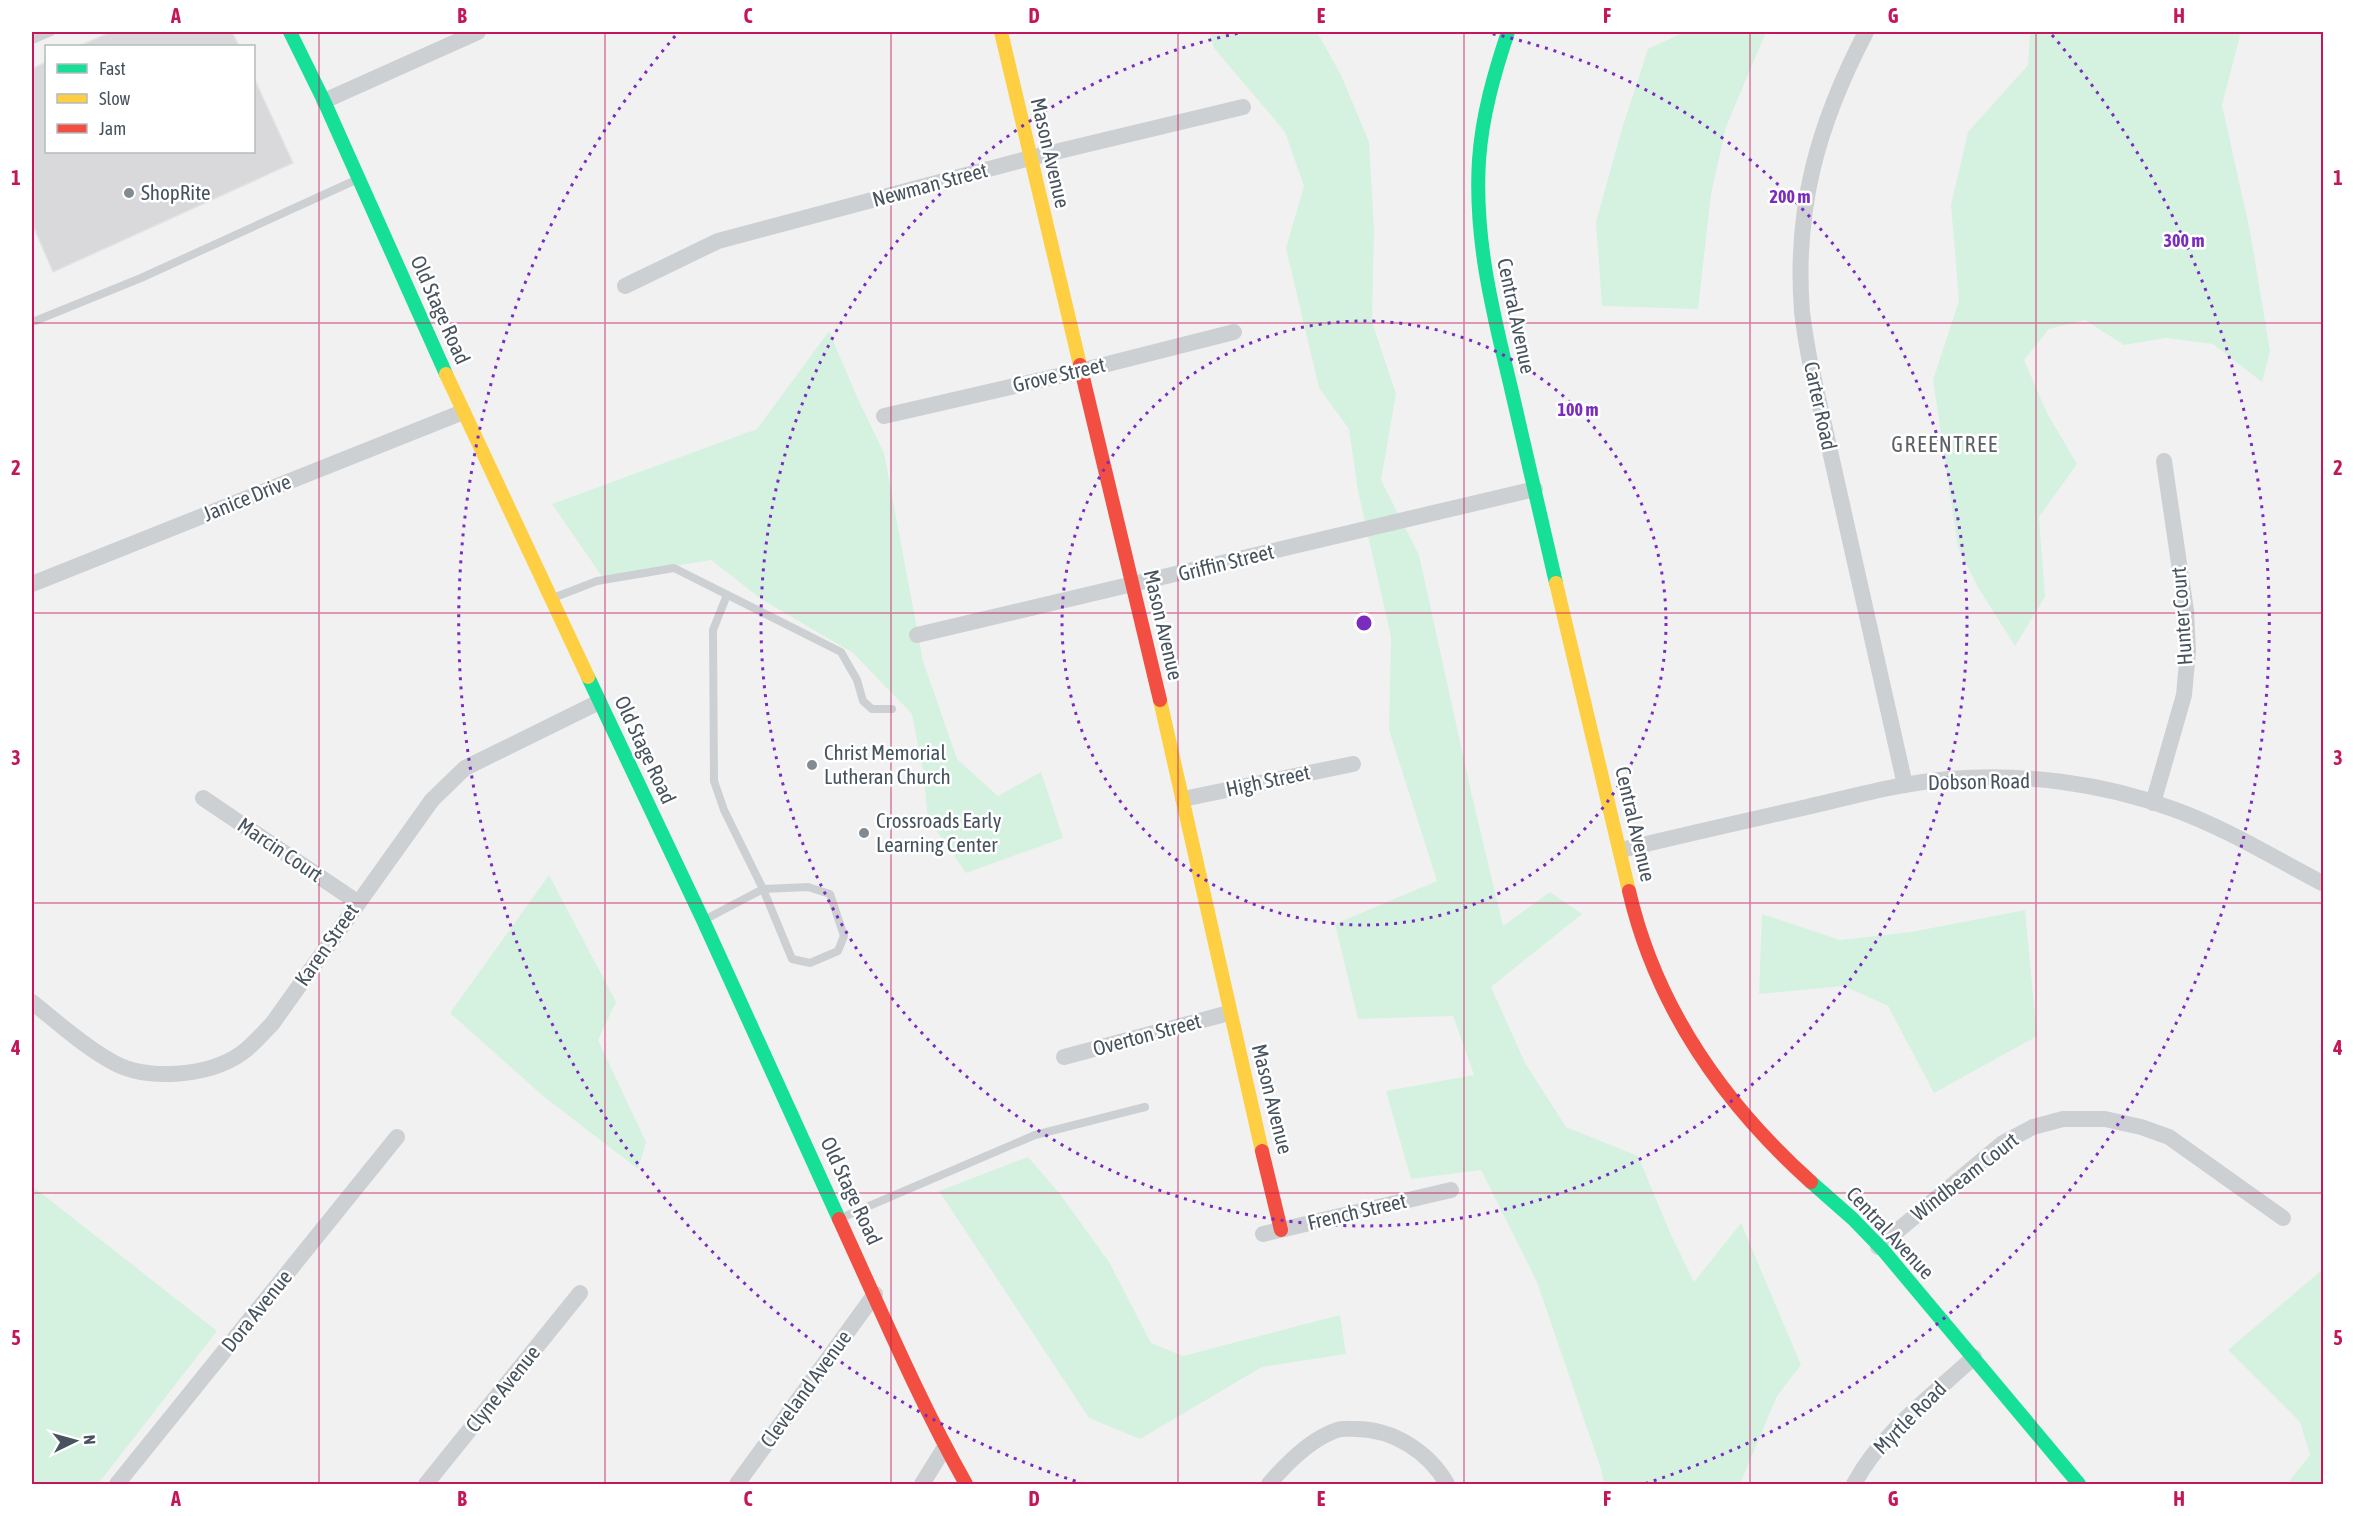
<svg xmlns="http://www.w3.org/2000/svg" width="2355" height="1516" font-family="'Asap Condensed',sans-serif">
	<rect width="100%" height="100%" fill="#f2f1f1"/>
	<g fill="#d5f2e0">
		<polygon points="1209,32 1317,32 1341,75 1369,142 1374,229 1372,322 1396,394 1381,480 1419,555 1472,796 1503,926 1550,892 1582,914 1491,987 1525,1063 1566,1127 1638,1156 1671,1235 1694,1282 1741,1223 1801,1365 1777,1396 1740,1484 1604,1484 1601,1469 1537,1282 1481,1170 1411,1179 1386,1091 1474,1075 1453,1016 1358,1019 1335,924 1437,881 1389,730 1391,637 1358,491 1349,429 1319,388 1286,248 1304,186 1285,132 1214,48"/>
		<polygon points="1684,32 1766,32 1726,127 1711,194 1698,309 1602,306 1596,222 1621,132 1648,49"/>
		<polygon points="2030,32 2241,32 2222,105 2250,231 2270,351 2262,382 2213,344 2166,338 2124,345 2085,320 2049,329 2024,360 2047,413 2077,464 2039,517 2045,597 2015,646 1979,589 1958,548 1933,380 1959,301 1951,205 1968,132 2028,65"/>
		<polygon points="829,331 857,397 884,453 923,661 957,759 998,796 1041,772 1063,838 966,873 928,819 923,771 912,714 853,653 761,599 711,560 603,578 552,504 757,429"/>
		<polygon points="549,875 616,1002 598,1040 646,1142 638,1169 543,1096 450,1013"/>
		<polygon points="2025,910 2037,1036 1934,1093 1888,1006 1844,986 1759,994 1762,914 1840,940 1911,932"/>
		<polygon points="1028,1157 1060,1194 1109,1262 1151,1343 1183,1356 1340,1315 1346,1354 1262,1367 1140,1439 1089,1418 939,1191"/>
		<polygon points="32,1186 217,1331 98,1484 32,1484"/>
		<polygon points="2323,1269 2323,1484 2287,1484 2310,1455 2300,1422 2228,1350"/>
	</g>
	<g fill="#d9d9db" stroke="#e3e3e4" stroke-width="1.5">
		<polygon points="111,32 232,32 239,46 79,46"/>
		<polygon points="46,62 46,152 254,152 254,78 293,163 53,272 32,223 32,69"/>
	</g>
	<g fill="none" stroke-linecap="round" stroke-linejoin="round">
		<g stroke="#cdd0d2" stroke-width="8">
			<polyline points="32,40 51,32"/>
			<polyline points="35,321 141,278 358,179"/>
			<polyline points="553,598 597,581 674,568 841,652 857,680 863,701 872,709 892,709"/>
			<polyline points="704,920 763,889 808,887 830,894 844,936 838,951 810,963 792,959 763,889 724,810 714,781 713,630 727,595"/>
			<polyline points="841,1218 1035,1135 1145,1107"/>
		</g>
		<g stroke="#cdd0d2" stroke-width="16">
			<path d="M1866,32C1818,124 1794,208 1802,312C1804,329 1807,346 1810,362L1905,785"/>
			<polyline points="324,101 478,32"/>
			<polyline points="625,286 718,241 1030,158 1243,107"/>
			<polyline points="884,416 1080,371 1234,332"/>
			<polyline points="32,584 463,412"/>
			<polyline points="917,635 1535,489"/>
			<polyline points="203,798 357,902"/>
			<polyline points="1183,799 1353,764"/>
			<polyline points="2153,803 2184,695 2188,651 2186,611 2164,461"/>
			<path d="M1621,850C1683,835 1745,821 1807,807C1854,796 1901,783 1949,779C2024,773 2103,783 2173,809C2226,828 2274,858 2324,884"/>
			<path d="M32,1002C57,1022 81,1044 109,1060C144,1082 208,1077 242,1053C253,1045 262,1034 272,1024L432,800L465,768L599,702"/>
			<polyline points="1064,1057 1229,1013"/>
			<polyline points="1263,1234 1451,1190"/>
			<polyline points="1878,1247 2003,1143 2033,1127 2063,1119 2105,1119 2141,1127 2169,1137 2283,1218"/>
			<polyline points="117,1484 397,1137"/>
			<polyline points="426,1484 580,1293"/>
			<polyline points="737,1484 875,1294"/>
			<polyline points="922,1484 945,1447"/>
			<path d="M1269,1484C1286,1464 1310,1439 1337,1430C1343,1428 1350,1429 1356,1429C1393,1429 1429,1452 1447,1484"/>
			<path d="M1854,1484C1881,1433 1932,1396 1974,1357"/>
		</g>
		<g stroke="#16e098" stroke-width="14">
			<polyline points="290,32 324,101 446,374"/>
			<path d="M1508,32C1494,74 1482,116 1479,160C1474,239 1493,313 1511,388C1526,453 1541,518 1556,583"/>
			<polyline points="588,677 703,920 839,1219"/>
			<polyline points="1811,1182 1853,1219 1883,1250 2079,1484"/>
		</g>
		<g stroke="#ffcf43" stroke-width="14">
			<polyline points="1001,32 1080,365"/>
			<polyline points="446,374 588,677"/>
			<polyline points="1556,583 1629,891"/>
			<polyline points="1160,700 1262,1151"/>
		</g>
		<g stroke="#f24e42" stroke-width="14">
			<polyline points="1080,365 1160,700"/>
			<path d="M1629,891C1656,1007 1723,1103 1811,1182"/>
			<polyline points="1262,1151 1281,1230"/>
			<path d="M839,1219C880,1308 918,1399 966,1484"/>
		</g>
	</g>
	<path fill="none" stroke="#c2185b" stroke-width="1.5" stroke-opacity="0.55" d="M319,32V1484M605,32V1484M891,32V1484M1178,32V1484M1464,32V1484M1750,32V1484M2036,32V1484M32,323H2324M32,613H2324M32,903H2324M32,1193H2324"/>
	<g fill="none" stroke="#7b2cbf" stroke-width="3" stroke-dasharray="3 6">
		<circle cx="1364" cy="623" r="302"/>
		<path d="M1484 32A603 603 0 1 1 1244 32"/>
		<path d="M1084 1484A905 905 0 0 1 676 35M2052 35A905 905 0 0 1 1644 1484"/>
	</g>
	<g fill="#838b92" stroke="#fff" stroke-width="2">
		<circle cx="129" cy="193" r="6"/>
		<circle cx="812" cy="765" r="6"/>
		<circle cx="864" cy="833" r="6"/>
	</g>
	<g text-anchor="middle" stroke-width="5" stroke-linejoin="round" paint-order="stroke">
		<g font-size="21" fill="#47545f" stroke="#fff">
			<text transform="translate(1050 153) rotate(77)" y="7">Mason Avenue</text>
			<text transform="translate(930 185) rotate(-15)" y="7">Newman Street</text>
			<text transform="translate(440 310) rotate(66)" y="7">Old Stage Road</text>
			<text transform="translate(1516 316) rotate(78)" y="7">Central Avenue</text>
			<text transform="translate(1059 375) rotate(-13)" y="7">Grove Street</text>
			<text transform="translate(1820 406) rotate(78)" y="7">Carter Road</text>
			<text transform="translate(247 498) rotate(-22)" y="7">Janice Drive</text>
			<text transform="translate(1226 563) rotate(-14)" y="7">Griffin Street</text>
			<text transform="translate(2182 616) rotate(-94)" y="7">Hunter Court</text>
			<text transform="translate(1163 625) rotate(77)" y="7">Mason Avenue</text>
			<text transform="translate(645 750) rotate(65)" y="7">Old Stage Road</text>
			<text transform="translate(1268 781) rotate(-12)" y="7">High Street</text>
			<text transform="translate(1979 782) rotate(-1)" y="7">Dobson Road</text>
			<text transform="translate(1635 824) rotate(77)" y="7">Central Avenue</text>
			<text transform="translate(280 850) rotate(34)" y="7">Marcin Court</text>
			<text transform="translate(327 945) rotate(-55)" y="7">Karen Street</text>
			<text transform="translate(1147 1035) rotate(-15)" y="7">Overton Street</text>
			<text transform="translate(1272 1099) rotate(76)" y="7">Mason Avenue</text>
			<text transform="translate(1965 1177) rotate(-38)" y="7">Windbeam Court</text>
			<text transform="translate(851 1191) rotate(65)" y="7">Old Stage Road</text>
			<text transform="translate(1357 1212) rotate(-13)" y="7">French Street</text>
			<text transform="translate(1890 1233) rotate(47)" y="7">Central Avenue</text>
			<text transform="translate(257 1311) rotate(-51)" y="7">Dora Avenue</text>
			<text transform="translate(503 1389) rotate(-51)" y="7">Clyne Avenue</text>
			<text transform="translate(806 1389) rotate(-54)" y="7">Cleveland Avenue</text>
			<text transform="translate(1910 1418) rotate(-45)" y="7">Myrtle Road</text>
		</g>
		<g font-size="21" fill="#47545f" stroke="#fff" text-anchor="start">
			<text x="141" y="200">ShopRite</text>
			<text x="824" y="760">Christ Memorial<tspan x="824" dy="24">Lutheran Church</tspan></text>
			<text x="876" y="828">Crossroads Early<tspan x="876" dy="24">Learning Center</tspan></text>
		</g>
		<g font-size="22" letter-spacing="1.5" fill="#5c6166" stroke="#fff">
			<text x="1945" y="452">GREENTREE</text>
		</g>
	</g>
	<circle cx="1364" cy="623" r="9" fill="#7b2cbf" stroke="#fff" stroke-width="3"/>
	<g font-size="18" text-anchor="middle" font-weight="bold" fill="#7b2cbf" stroke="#fff" stroke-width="5" stroke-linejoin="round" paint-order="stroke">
		<text x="1790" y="203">200 m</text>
		<text x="2184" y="247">300 m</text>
		<text x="1578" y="416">100 m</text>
	</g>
	<rect width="2355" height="1516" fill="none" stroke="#ffffff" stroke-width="66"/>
	<rect x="45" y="45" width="210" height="108" fill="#ffffff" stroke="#b5bbbf" stroke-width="1.5"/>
	<rect x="57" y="64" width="30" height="9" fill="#16e098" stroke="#b5bbbf" stroke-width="1.5"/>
	<text x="99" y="75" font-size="18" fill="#47545f">Fast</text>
	<rect x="57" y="94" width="30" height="9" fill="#ffcf43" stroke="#b5bbbf" stroke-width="1.5"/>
	<text x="99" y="105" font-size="18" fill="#47545f">Slow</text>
	<rect x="57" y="124" width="30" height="9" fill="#f24e42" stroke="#b5bbbf" stroke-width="1.5"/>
	<text x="99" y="135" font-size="18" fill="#47545f">Jam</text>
	<g transform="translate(75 1441) rotate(85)" stroke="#ffffff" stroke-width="4.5" paint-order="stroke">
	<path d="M0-4.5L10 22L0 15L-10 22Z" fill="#47545f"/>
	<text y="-9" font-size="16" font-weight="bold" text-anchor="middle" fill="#47545f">N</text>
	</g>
	<rect x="33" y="33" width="2289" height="1450" fill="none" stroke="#c2185b" stroke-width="2"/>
	<g font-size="20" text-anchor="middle" font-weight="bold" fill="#c2185b">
		<text x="176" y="23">A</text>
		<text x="462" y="23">B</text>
		<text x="748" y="23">C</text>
		<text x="1034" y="23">D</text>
		<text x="1321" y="23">E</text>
		<text x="1607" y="23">F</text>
		<text x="1893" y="23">G</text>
		<text x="2179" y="23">H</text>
		<text x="16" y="185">1</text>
		<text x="2338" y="185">1</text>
		<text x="16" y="475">2</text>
		<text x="2338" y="475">2</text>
		<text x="16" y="765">3</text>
		<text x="2338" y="765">3</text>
		<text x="16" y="1055">4</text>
		<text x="2338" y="1055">4</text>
		<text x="16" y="1345">5</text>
		<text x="2338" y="1345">5</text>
		<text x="176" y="1506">A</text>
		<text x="462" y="1506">B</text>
		<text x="748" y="1506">C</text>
		<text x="1034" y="1506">D</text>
		<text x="1321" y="1506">E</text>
		<text x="1607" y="1506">F</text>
		<text x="1893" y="1506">G</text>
		<text x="2179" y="1506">H</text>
	</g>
</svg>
